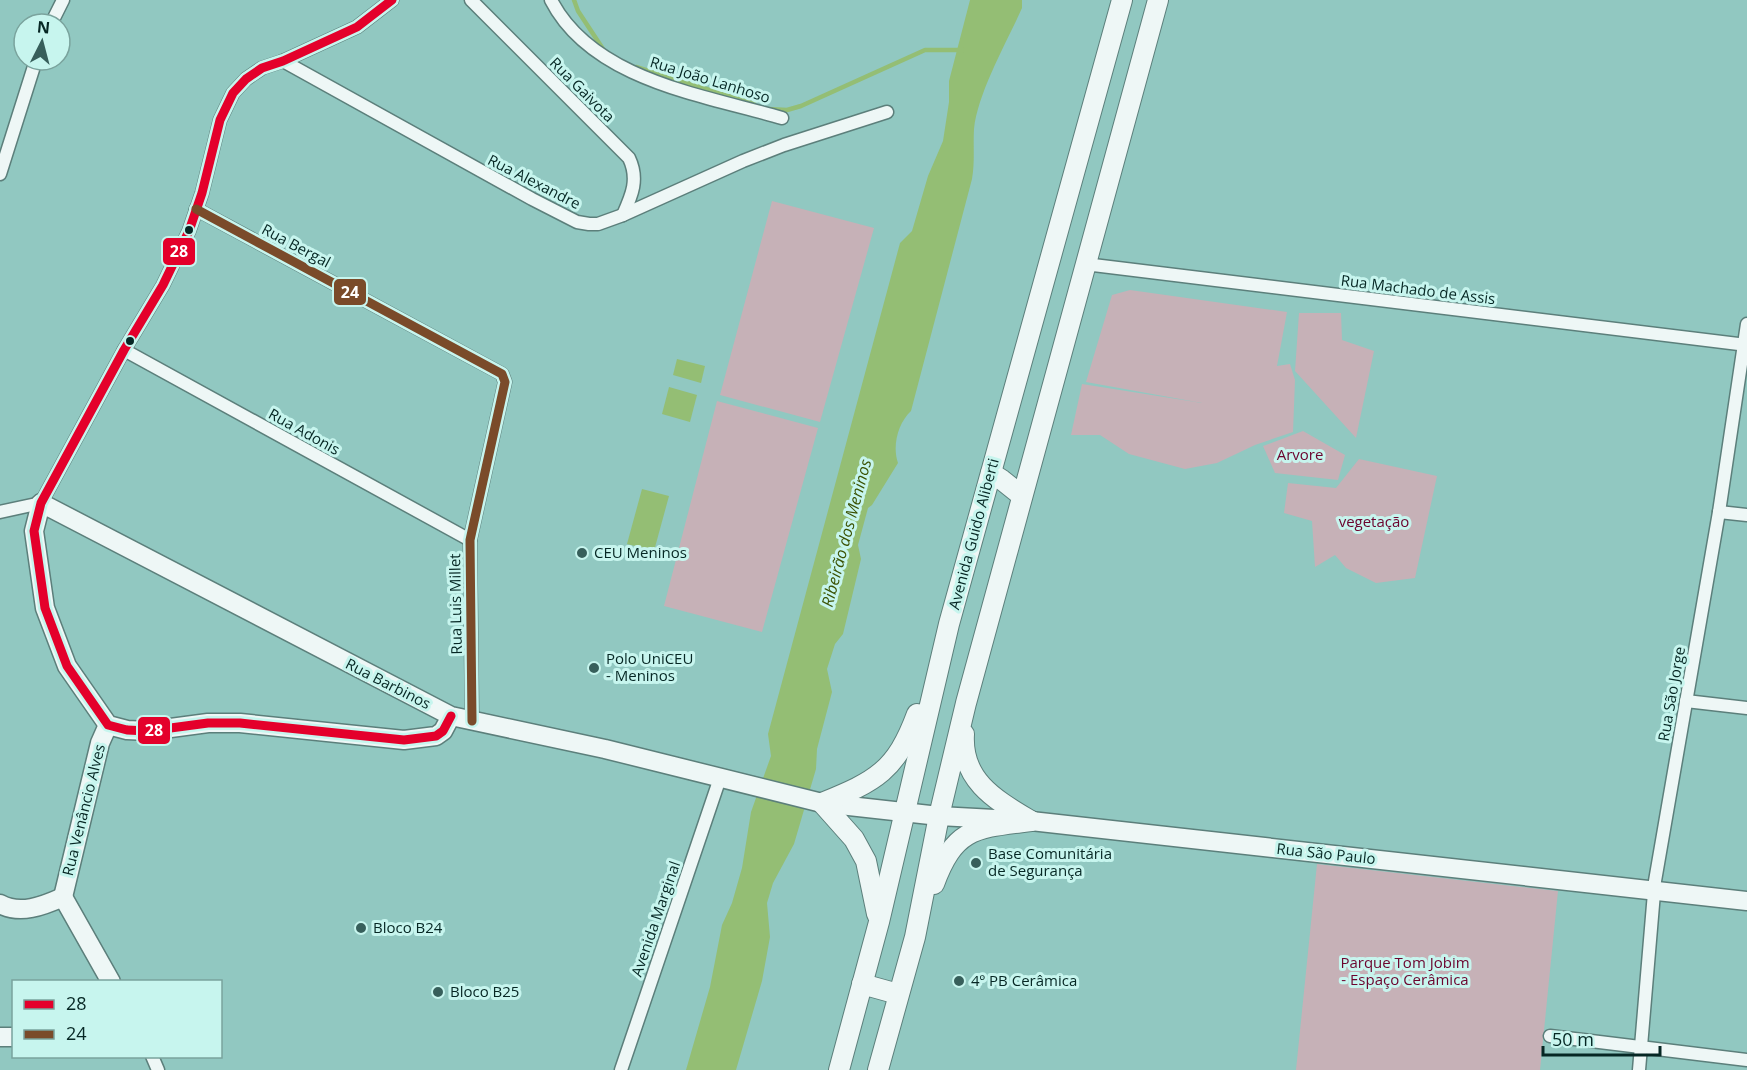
<svg xmlns="http://www.w3.org/2000/svg" width="1747" height="1070" font-family="'Open Sans',sans-serif">
	<rect width="100%" height="100%" fill="#91c8c1"/>
	<g fill="#c6b1b7">
		<polygon points="772,201 874,228 820,422 720,395"/>
		<polygon points="1130,290 1287,312 1277,366 1290,364 1295,380 1293,432 1255,445 1217,463 1185,469 1129,454 1100,435 1071,435 1082,384 1202,403 1086,382 1112,295"/>
		<polygon points="1299,313 1341,313 1342,340 1374,351 1356,438 1295,371"/>
		<polygon points="717,401 818,428 762,632 664,606"/>
		<polygon points="1303,431 1345,455 1338,480 1275,473 1263,446"/>
		<polygon points="1359,459 1437,476 1415,578 1376,583 1346,568 1335,555 1315,567 1312,521 1284,513 1288,483 1336,488"/>
		<polygon points="1317,864 1558,891 1540,1070 1296,1070"/>
	</g>
	<g fill="#94be74">
		<path d="M970,0H1022V8C1007,42 978,92 974,129C973,146 975,161 972,179L911,411C898,423 892,446 898,463L872,505L868,508L858,545L861,559L843,634L835,644L827,669L832,692L817,749L816,769L794,844L773,883L767,903L770,937L762,981L736,1070H686L710,987L722,925L732,903L742,868L751,812L771,756L768,734L900,243L912,231L928,176L943,141L949,102V81Z"/>
		<polygon points="677,359 705,366 701,383 673,375"/>
		<polygon points="669,387 697,395 690,422 662,414"/>
		<polygon points="642,489 669,496 654,551 627,544"/>
	</g>
	<g fill="none" stroke-linecap="round" stroke-linejoin="round">
		<g stroke="#94be74" stroke-width="4.5">
			<polyline points="574,0 578,11 603,49"/>
			<polyline points="636,67 754,104"/>
			<polyline points="768,109 787,110 801,106 925,50 963,50"/>
		</g>
		<g stroke="#5c7f7b" stroke-width="15">
			<g id="street">
				<path d="M471,0L629,158C639,179 632,195 623,215"/>
				<path d="M551,0C592,80 703,95 782,118"/>
				<polyline points="51,24 63,0"/>
				<polyline points="283,61 532,199 577,222 589,224 598,224 623,215 743,161 784,145 887,112"/>
				<polyline points="0,174 36,60"/>
				<polyline points="196,209 502,374 505,382 470,540 472,721"/>
				<polyline points="1085,264 1747,345"/>
				<polyline points="124,350 470,540"/>
				<polyline points="0,512 41,503 124,350 163,285 189,231 202,193 220,120 233,93 246,79 262,68 283,61 357,27 392,0"/>
				<polyline points="1719,512 1747,515"/>
				<polyline points="1686,701 1747,708"/>
				<polyline points="1550,1036 1747,1060"/>
				<polyline points="152,1056 158,1070"/>
				<polyline points="621,1070 720,778"/>
				<polyline points="1639,1070 1655,881 1719,512 1747,324"/>
			</g>
		</g>
		<g stroke="#5c7f7b" stroke-width="21">
			<g id="secondary">
				<polyline points="451,716 443,731 436,736 404,740 240,723 208,723 148,731 127,730 108,725 67,666 45,608 34,531 41,503 451,716 605,749 822,803 939,816 1031,821 1747,901"/>
				<polyline points="63,897 100,743 108,725"/>
				<polyline points="63,897 111,982"/>
				<path d="M0,904C20,915 43,906 63,897"/>
				<polyline points="0,1037 14,1037"/>
			</g>
		</g>
		<g stroke="#5c7f7b" stroke-width="22">
			<g id="primary">
				<polyline points="991,473 1002,480 1022,496"/>
				<path d="M964,734C961,781 996,800 1031,821"/>
				<path d="M934,884C955,827 976,828 1031,821"/>
				<path d="M877,914L866,861L854,839L822,803C876,781 896,771 917,714"/>
				<polyline points="862,984 898,994"/>
				<polyline points="839,1070 879,922 949,624 1122,0"/>
				<polyline points="878,1070 915,937 939,816 966,703 1158,0"/>
			</g>
		</g>
		<use href="#street" stroke="#eef7f6" stroke-width="12"/>
		<use href="#secondary" stroke="#eef7f6" stroke-width="18"/>
		<use href="#primary" stroke="#eef7f6" stroke-width="20"/>
		<g stroke="#c7f5ee" stroke-width="14">
			<polyline id="bus-1" points="392,0 357,27 283,61 262,68 246,79 233,93 220,120 202,193 189,231 163,285 124,350 41,503 34,531 45,608 67,666 108,725 127,730 148,731 208,723 240,723 404,740 436,736 443,731 451,716"/>
		</g>
		<g stroke="#c7f5ee" stroke-width="14">
			<polyline id="bus-2" points="196,209 502,374 505,382 470,540 472,721"/>
		</g>
		<use href="#bus-1" stroke="#e4002b" stroke-width="9"/>
		<use href="#bus-2" stroke="#7a4b2a" stroke-width="9"/>
	</g>
	<g fill="#062724" stroke="#c7f5ee" stroke-width="2">
		<circle cx="189" cy="230" r="5"/>
		<circle cx="130" cy="341" r="5"/>
	</g>
	<g fill="#375f5b" stroke="#c7f5ee" stroke-width="2">
		<circle cx="582" cy="553" r="6"/>
		<circle cx="594" cy="668" r="6"/>
		<circle cx="976" cy="863" r="6"/>
		<circle cx="361" cy="928" r="6"/>
		<circle cx="959" cy="981" r="6"/>
		<circle cx="438" cy="992" r="6"/>
	</g>
	<g text-anchor="middle" stroke-width="6" stroke-linejoin="round" paint-order="stroke">
		<g font-size="15" fill="#062724" stroke="#c7f5ee">
			<text transform="translate(710 80) rotate(17)" y="5">Rua João Lanhoso</text>
			<text transform="translate(582 90) rotate(45)" y="5">Rua Gaivota</text>
			<text transform="translate(534 182) rotate(27)" y="5">Rua Alexandre</text>
			<text transform="translate(296 246) rotate(28)" y="5">Rua Bergal</text>
			<text transform="translate(1418 290) rotate(7)" y="5">Rua Machado de Assis</text>
			<text transform="translate(304 432) rotate(29)" y="5">Rua Adonis</text>
			<text transform="translate(974 534) rotate(-75)" y="5">Avenida Guido Aliberti</text>
			<text transform="translate(456 604) rotate(-91)" y="5">Rua Luis Millet</text>
			<text transform="translate(388 684) rotate(27)" y="5">Rua Barbinos</text>
			<text transform="translate(1672 694) rotate(-80)" y="5">Rua São Jorge</text>
			<text transform="translate(84 810) rotate(-76)" y="5">Rua Venâncio Alves</text>
			<text transform="translate(1326 854) rotate(6)" y="5">Rua São Paulo</text>
			<text transform="translate(656 919) rotate(-71)" y="5">Avenida Marginal</text>
		</g>
		<g font-size="15" fill="#6c042e" stroke="#c7f5ee">
			<text x="1300" y="460">Arvore</text>
			<text x="1374" y="527">vegetação</text>
			<text x="1405" y="968">Parque Tom Jobim<tspan x="1405" dy="17">- Espaço Cerâmica</tspan></text>
		</g>
		<g font-size="15" fill="#062724" stroke="#c7f5ee" text-anchor="start">
			<text x="594" y="558">CEU Meninos</text>
			<text x="606" y="664">Polo UniCEU<tspan x="606" dy="17">- Meninos</tspan></text>
			<text x="988" y="859">Base Comunitária<tspan x="988" dy="17">de Segurança</tspan></text>
			<text x="373" y="933">Bloco B24</text>
			<text x="971" y="986">4º PB Cerâmica</text>
			<text x="450" y="997">Bloco B25</text>
		</g>
		<g font-size="16" font-style="italic" fill="#3b5203" stroke="#c7f5ee">
			<text transform="translate(846 533) rotate(-75)" y="6">Ribeirão dos Meninos</text>
		</g>
	</g>
	<g stroke="#c7f5ee" stroke-width="2">
		<rect x="162" y="237" width="34" height="29" rx="6" fill="#e4002b"/>
		<rect x="333" y="278" width="34" height="28" rx="6" fill="#7a4b2a"/>
		<rect x="137" y="716" width="34" height="29" rx="6" fill="#e4002b"/>
	</g>
	<g font-size="16" text-anchor="middle" font-weight="bold" fill="#fff">
		<text x="179" y="257">28</text>
		<text x="350" y="298">24</text>
		<text x="154" y="736">28</text>
	</g>
	<rect x="12" y="980" width="210" height="78" fill="#c7f5ee" stroke="#7aa39d" stroke-width="1.5"/>
	<rect x="24" y="1000" width="30" height="9" fill="#e4002b" stroke="#7aa39d" stroke-width="1.5"/>
	<text x="66" y="1010" font-size="18" fill="#062724">28</text>
	<rect x="24" y="1030" width="30" height="9" fill="#7a4b2a" stroke="#7aa39d" stroke-width="1.5"/>
	<text x="66" y="1040" font-size="18" fill="#062724">24</text>
	<g transform="translate(42 42) rotate(6)"><circle r="28" fill="#c7f5ee" stroke="#7aa39d" stroke-width="1.5"/>
	<path d="M0-4.5L10 22L0 15L-10 22Z" fill="#375f5b"/>
	<text y="-9" font-size="16" font-weight="bold" text-anchor="middle" fill="#062724">N</text>
	</g>
	<path d="M1543 1046v9h117v-9" fill="none" stroke="#062724" stroke-width="3"/>
	<text x="1552" y="1046" font-size="18" fill="#062724" stroke="#c7f5ee" stroke-width="4.5" paint-order="stroke">50 m</text>
</svg>
